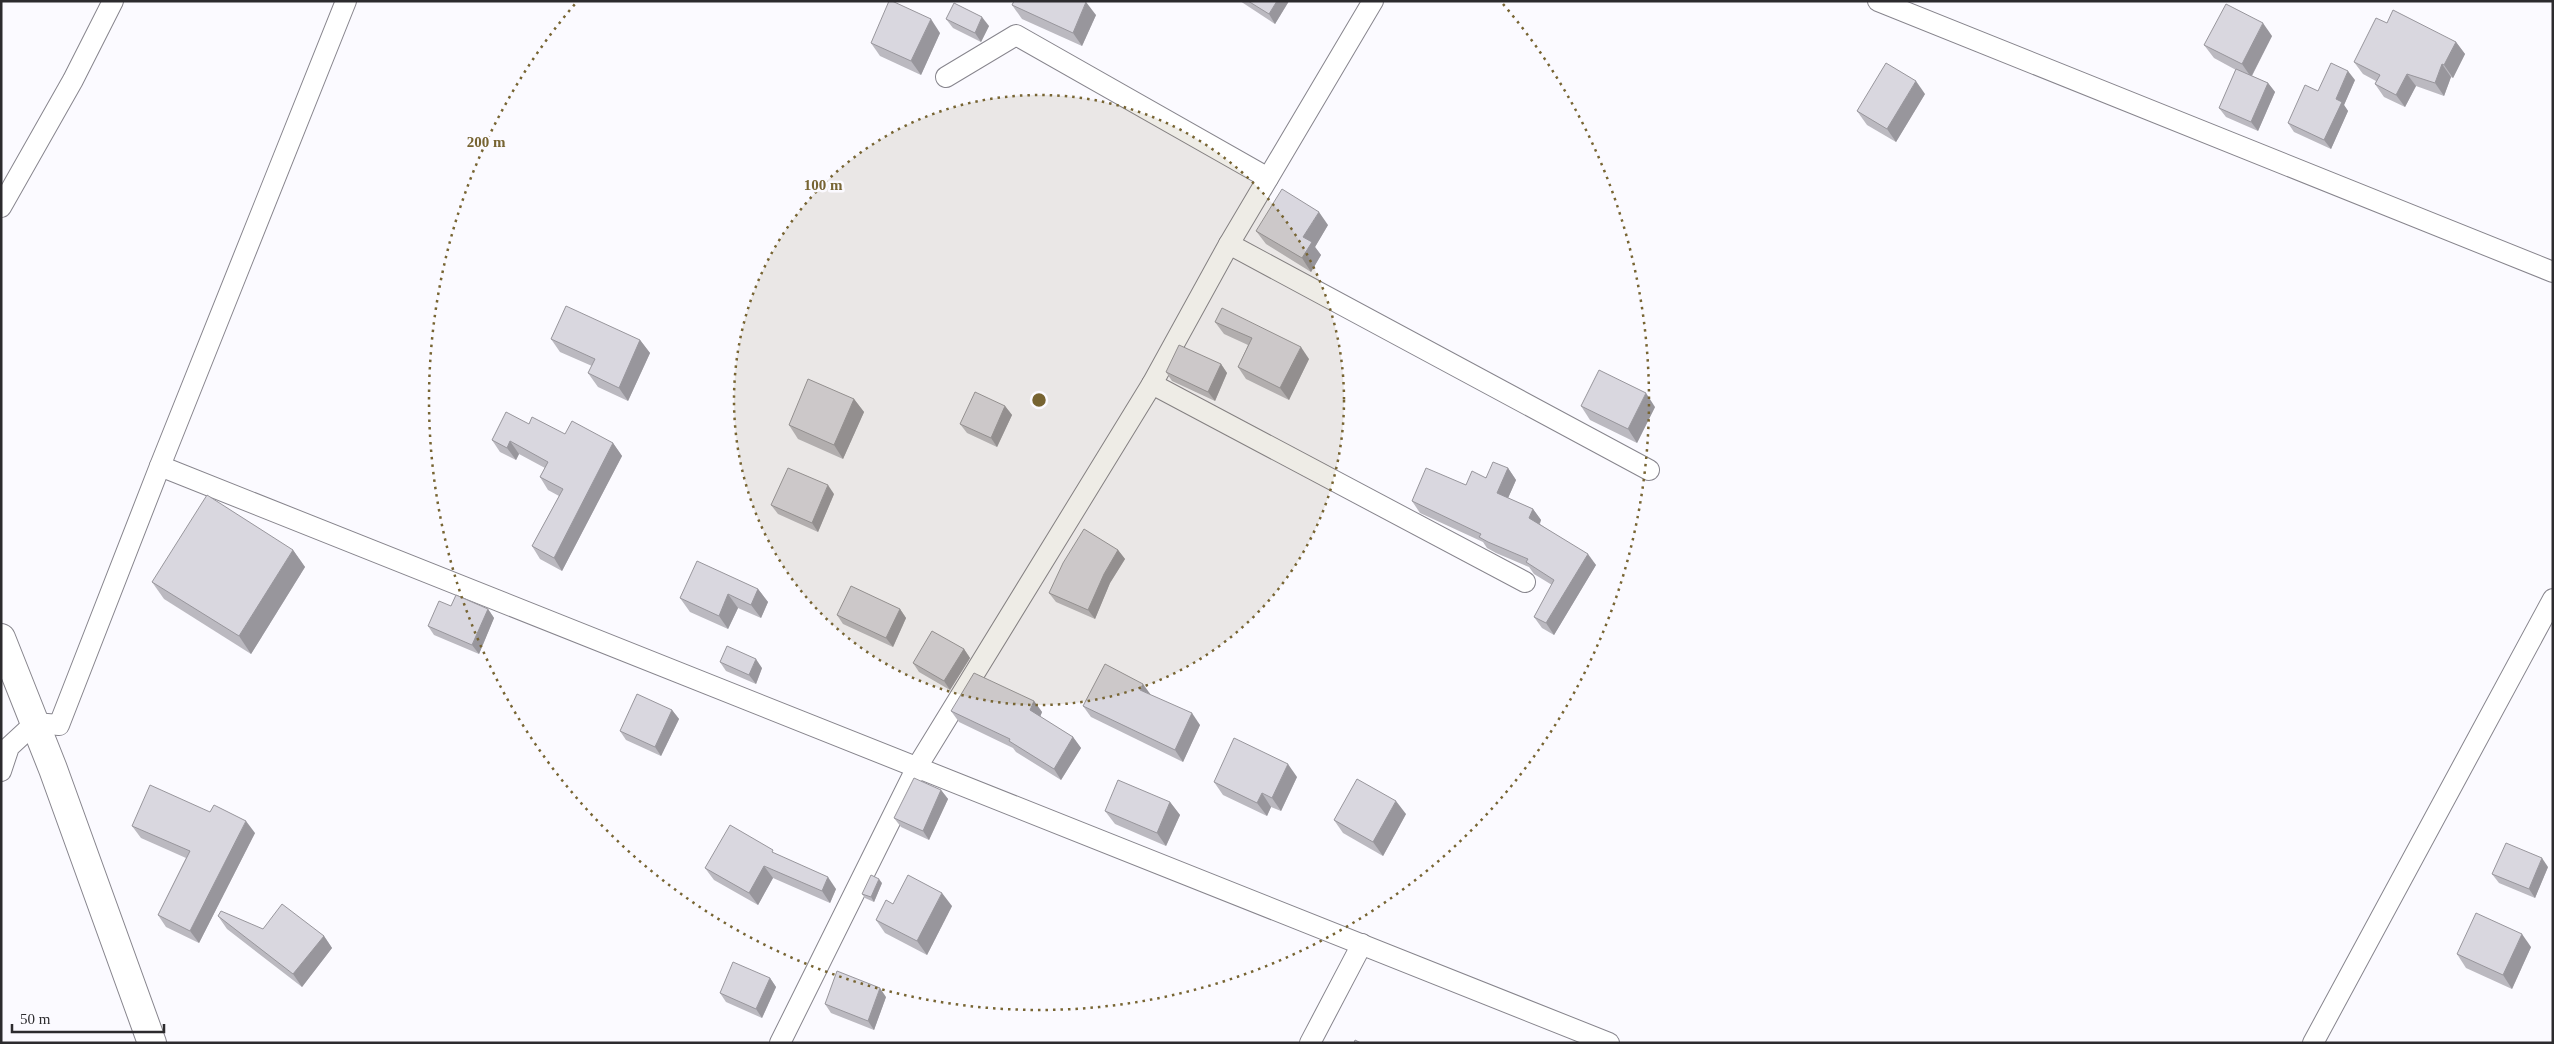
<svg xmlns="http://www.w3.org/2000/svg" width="2554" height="1044" font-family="Georgia,serif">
	<rect width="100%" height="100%" fill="#fbfaff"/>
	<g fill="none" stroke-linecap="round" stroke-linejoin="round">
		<g stroke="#87858d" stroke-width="22">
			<g id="street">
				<polyline points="1878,1 2553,272"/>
				<polyline points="946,77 1016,35 1268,178"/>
				<polyline points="1,207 73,80 113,1"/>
				<polyline points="1229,244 1649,470"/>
				<polyline points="1152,384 1525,582"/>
				<polyline points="160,466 1609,1043"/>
				<polyline points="1,771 9,747 35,723 59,725 160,466 346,1"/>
				<polyline points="780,1043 917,767 1152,384 1229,244 1373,1"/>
				<polyline points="1310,1043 1362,944"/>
				<polyline points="2313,1043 2553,599"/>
			</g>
		</g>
		<g stroke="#87858d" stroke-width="30">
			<polyline id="secondary" points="1,638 53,769 152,1043"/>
		</g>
		<use href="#street" stroke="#fff" stroke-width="20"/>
		<use href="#secondary" stroke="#fff" stroke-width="28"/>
	</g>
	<g fill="#bbb9c0">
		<polygon points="1240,1 1289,1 1275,24"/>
		<polygon points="1012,5 1096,15 1082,46 1022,19"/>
		<polygon points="946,19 989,26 981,42 953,28"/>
		<polygon points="2387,23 2456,42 2465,54 2453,78 2451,77 2444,96 2416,86 2405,107 2384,97 2375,84 2376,81 2363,74 2354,62"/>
		<polygon points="940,33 921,75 880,56 871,43"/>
		<polygon points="2272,36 2252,76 2268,83 2275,92 2258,131 2226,117 2219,108 2236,70 2214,58 2204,45"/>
		<polygon points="2355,80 2344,105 2348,111 2331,149 2294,132 2288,123 2318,91"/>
		<polygon points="1925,94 1896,142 1867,125 1857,111"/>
		<polygon points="1328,225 1315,247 1321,255 1311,272 1266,244 1256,231"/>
		<polygon points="1215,322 1309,359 1289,400 1246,379 1238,367 1248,345 1224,334"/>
		<polygon points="551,339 640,340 650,353 628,401 598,387 588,373 592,366 560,352"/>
		<polygon points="1221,364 1227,373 1215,401 1172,381 1166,372"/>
		<polygon points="854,399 864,412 843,459 798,439 789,425"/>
		<polygon points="1005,406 1012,415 997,447 967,433 960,424"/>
		<polygon points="1581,406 1655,407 1637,443 1590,420"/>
		<polygon points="529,424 565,434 613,443 622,456 562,571 540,559 532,546 559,496 548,490 540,477 545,468 519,454 516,460 500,452 492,440"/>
		<polygon points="1508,468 1516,480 1508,498 1533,509 1541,520 1540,524 1596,565 1554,635 1542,628 1534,617 1552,585 1534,574 1529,567 1496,553 1487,548 1483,542 1420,513 1412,501 1466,485"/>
		<polygon points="834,494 818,532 778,514 771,505"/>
		<polygon points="293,550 305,567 251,654 164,599 152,582"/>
		<polygon points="1118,550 1125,559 1110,583 1095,619 1056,602 1049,593"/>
		<polygon points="758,589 768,602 761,618 738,608 728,629 690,612 680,598"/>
		<polygon points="451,606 488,609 494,618 479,654 434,635 428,626"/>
		<polygon points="900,609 906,618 893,647 843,624 837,615"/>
		<polygon points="964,649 970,658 950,690 919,672 913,663"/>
		<polygon points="720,662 762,668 756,684 726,671"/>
		<polygon points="1151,695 1200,725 1183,762 1091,717 1083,706"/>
		<polygon points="1034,701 1042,712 1040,717 1073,737 1081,748 1061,780 1016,752 1013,748 959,722 951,711"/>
		<polygon points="672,710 679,719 661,756 626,740 620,731"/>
		<polygon points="1297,777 1281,811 1271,807 1267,816 1223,795 1214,782"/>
		<polygon points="941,790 948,799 929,840 901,827 894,818"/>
		<polygon points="1170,802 1180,815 1166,846 1115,824 1105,811"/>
		<polygon points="1406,814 1383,856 1343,833 1334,820"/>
		<polygon points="132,826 255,833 199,943 166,927 158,915 186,858 141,838"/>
		<polygon points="776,854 836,889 830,903 773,878 758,905 714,880 705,868"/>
		<polygon points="2548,867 2535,898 2499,883 2492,874"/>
		<polygon points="882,883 874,902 865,898 862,894"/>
		<polygon points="893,904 952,906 927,955 885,933 876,920"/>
		<polygon points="218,916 263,929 324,936 332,948 302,987 227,929"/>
		<polygon points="2531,947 2512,989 2466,968 2457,954"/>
		<polygon points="770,978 776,987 762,1018 726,1002 720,993"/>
		<polygon points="886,997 874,1030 831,1013 825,1004"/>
	</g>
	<g fill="#98969c">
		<polygon points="1277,1 1289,1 1275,24 1269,14"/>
		<polygon points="1086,2 1096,15 1082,46 1073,33"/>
		<polygon points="982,17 989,26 981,42 975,33"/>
		<polygon points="931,19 940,33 921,75 911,61"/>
		<polygon points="2263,23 2272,36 2251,77 2242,64"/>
		<polygon points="2456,42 2465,54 2453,78 2444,65"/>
		<polygon points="2442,64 2451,77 2444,96 2435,83"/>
		<polygon points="2348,71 2355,80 2344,105 2348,111 2331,149 2324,140 2336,99"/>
		<polygon points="2407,74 2416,86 2405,107 2396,95"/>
		<polygon points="1916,81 1925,94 1896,142 1887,129"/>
		<polygon points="2268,83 2275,92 2258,131 2251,122"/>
		<polygon points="1319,212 1328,225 1315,247 1321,255 1311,272 1302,258 1303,237"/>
		<polygon points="640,340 650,353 628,401 619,388"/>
		<polygon points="1301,347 1309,359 1289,400 1280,388"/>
		<polygon points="1221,364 1227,373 1215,401 1208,392"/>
		<polygon points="1646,393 1655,407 1637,443 1628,429"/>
		<polygon points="854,399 864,412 843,459 834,445"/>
		<polygon points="1005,406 1012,415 997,447 991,438"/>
		<polygon points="510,441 519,454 516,460 507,448"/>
		<polygon points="613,443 622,456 562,571 554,558"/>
		<polygon points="1508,468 1516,480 1505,505 1497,493"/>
		<polygon points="828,485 834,494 818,532 812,523"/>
		<polygon points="1533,509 1541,520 1537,529 1529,518"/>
		<polygon points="293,550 305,567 251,654 239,636"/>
		<polygon points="1118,550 1125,559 1110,583 1095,619 1088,610 1104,574"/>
		<polygon points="1588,554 1596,565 1554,635 1546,623"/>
		<polygon points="758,589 768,602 761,618 751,605"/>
		<polygon points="728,594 738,608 728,629 719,616"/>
		<polygon points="488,609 494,618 479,654 472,645"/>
		<polygon points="900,609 906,618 893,647 886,638"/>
		<polygon points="964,649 970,658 950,690 944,681"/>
		<polygon points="756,659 762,668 756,684 749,675"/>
		<polygon points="1143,684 1151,695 1140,690"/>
		<polygon points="1034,701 1042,712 1038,722 1030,710"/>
		<polygon points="672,710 679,719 661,756 655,747"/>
		<polygon points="1192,713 1200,725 1183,762 1175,750"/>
		<polygon points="1073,737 1081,748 1061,780 1054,769"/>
		<polygon points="1288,764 1297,777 1281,811 1272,798"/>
		<polygon points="941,790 948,799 929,840 923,831"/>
		<polygon points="1262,793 1271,807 1267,816 1257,803"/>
		<polygon points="1396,801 1406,814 1383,856 1373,842"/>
		<polygon points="1170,802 1180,815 1166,846 1157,833"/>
		<polygon points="246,821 255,833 199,943 190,931"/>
		<polygon points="2542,858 2548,867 2535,898 2529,889"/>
		<polygon points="764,866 773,878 758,905 749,893"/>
		<polygon points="828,877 836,889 830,903 822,891"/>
		<polygon points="879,879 882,883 874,902 871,897"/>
		<polygon points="942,893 952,906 927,955 917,941"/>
		<polygon points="2522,934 2531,947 2512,989 2503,975"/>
		<polygon points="324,936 332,948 302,987 293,974"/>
		<polygon points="770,978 776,987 762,1018 756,1009"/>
		<polygon points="880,988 886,997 874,1030 868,1021"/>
	</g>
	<g fill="#d9d7df" stroke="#98969c">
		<polygon points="889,1 892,1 931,19 911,61 871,43"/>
		<polygon points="1014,1 1085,1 1086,2 1073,33 1012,5"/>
		<polygon points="1248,1 1277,1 1269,14"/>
		<polygon points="954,3 982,17 975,33 946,19"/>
		<polygon points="2226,4 2263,23 2242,64 2204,45"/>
		<polygon points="2393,10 2456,42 2444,65 2442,64 2435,83 2407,74 2396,95 2375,84 2380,75 2354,62 2376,18 2387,23"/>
		<polygon points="1886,63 1916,81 1887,129 1857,111"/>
		<polygon points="2331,63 2348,71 2336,99 2342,102 2324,140 2288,123 2305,85 2318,91"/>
		<polygon points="2236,69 2268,83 2251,122 2219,108"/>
		<polygon points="1282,189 1319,212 1303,237 1312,242 1302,258 1256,231"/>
		<polygon points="566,306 640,340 619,388 588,373 595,359 551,339"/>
		<polygon points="1222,308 1301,347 1280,388 1238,367 1252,338 1215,322"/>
		<polygon points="1179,345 1221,364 1208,392 1166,372"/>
		<polygon points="1599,370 1646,393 1628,429 1581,406"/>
		<polygon points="808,379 854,399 834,445 789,425"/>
		<polygon points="975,392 1005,406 991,438 960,424"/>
		<polygon points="506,412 529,424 532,417 565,434 572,421 613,443 554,558 532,546 563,489 540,477 548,462 510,441 507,448 492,440"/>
		<polygon points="1493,462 1508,468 1497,493 1533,509 1529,518 1588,554 1546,623 1534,617 1554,580 1526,562 1528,559 1488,542 1479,537 1481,534 1412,501 1426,468 1466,485 1472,471 1486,478"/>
		<polygon points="788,468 828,485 812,523 771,505"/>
		<polygon points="207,495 293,550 239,636 152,582"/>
		<polygon points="1084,529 1118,550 1104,574 1088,610 1049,593 1063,563"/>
		<polygon points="697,561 758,589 751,605 728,594 719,616 680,598"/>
		<polygon points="851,586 900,609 886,638 837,615"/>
		<polygon points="456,595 488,609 472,645 428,626 439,601 451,606"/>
		<polygon points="932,631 964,649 944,681 913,663"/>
		<polygon points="727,646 756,659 749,675 720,662"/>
		<polygon points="1105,664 1143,684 1140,690 1192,713 1175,750 1083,706"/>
		<polygon points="974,673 1034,701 1030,710 1073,737 1054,769 1009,741 1010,739 951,711"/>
		<polygon points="637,694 672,710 655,747 620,731"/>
		<polygon points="1234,738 1288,764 1272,798 1262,793 1257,803 1214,782"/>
		<polygon points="914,778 941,790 923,831 894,818"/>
		<polygon points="1357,779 1396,801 1373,842 1334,820"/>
		<polygon points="1118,780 1170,802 1157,833 1105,811"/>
		<polygon points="150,785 210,812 214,805 246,821 190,931 158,915 190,851 132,826"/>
		<polygon points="730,825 773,850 772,852 828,877 822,891 764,866 749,893 705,868"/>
		<polygon points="2506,843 2542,858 2529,889 2492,874"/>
		<polygon points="871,875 879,879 871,897 862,894"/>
		<polygon points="908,875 942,893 917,941 876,920 886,900 893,904"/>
		<polygon points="282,904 324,936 293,974 218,916 221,911 263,929"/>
		<polygon points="2476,913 2522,934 2503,975 2457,954"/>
		<polygon points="733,962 770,978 756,1009 720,993"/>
		<polygon points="837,971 880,988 868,1021 825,1004"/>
		<polygon points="1355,1040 1361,1043 1354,1043"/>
	</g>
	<circle cx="1039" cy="400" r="305" fill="#776432" fill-opacity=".12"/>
	<g fill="none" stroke="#776432" stroke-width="2.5" stroke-dasharray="2.5 5">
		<circle cx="1039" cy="400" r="305"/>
		<path d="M1503 4A610 610 0 1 1 575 4"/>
	</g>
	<circle cx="1039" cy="400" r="8" fill="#776432" stroke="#fbfaff" stroke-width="2.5"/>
	<g font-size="15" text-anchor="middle" font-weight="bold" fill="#776432" stroke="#fbfaff" stroke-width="5" stroke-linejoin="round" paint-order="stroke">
		<text x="486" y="147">200 m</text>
		<text x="823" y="190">100 m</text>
	</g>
	<rect width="2554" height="1044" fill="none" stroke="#2c2b2e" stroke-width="5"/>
	<path d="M12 1024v8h152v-8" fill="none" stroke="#2c2b2e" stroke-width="2.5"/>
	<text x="20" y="1024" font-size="15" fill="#2c2b2e" stroke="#fbfaff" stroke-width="4" paint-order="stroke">50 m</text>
</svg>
